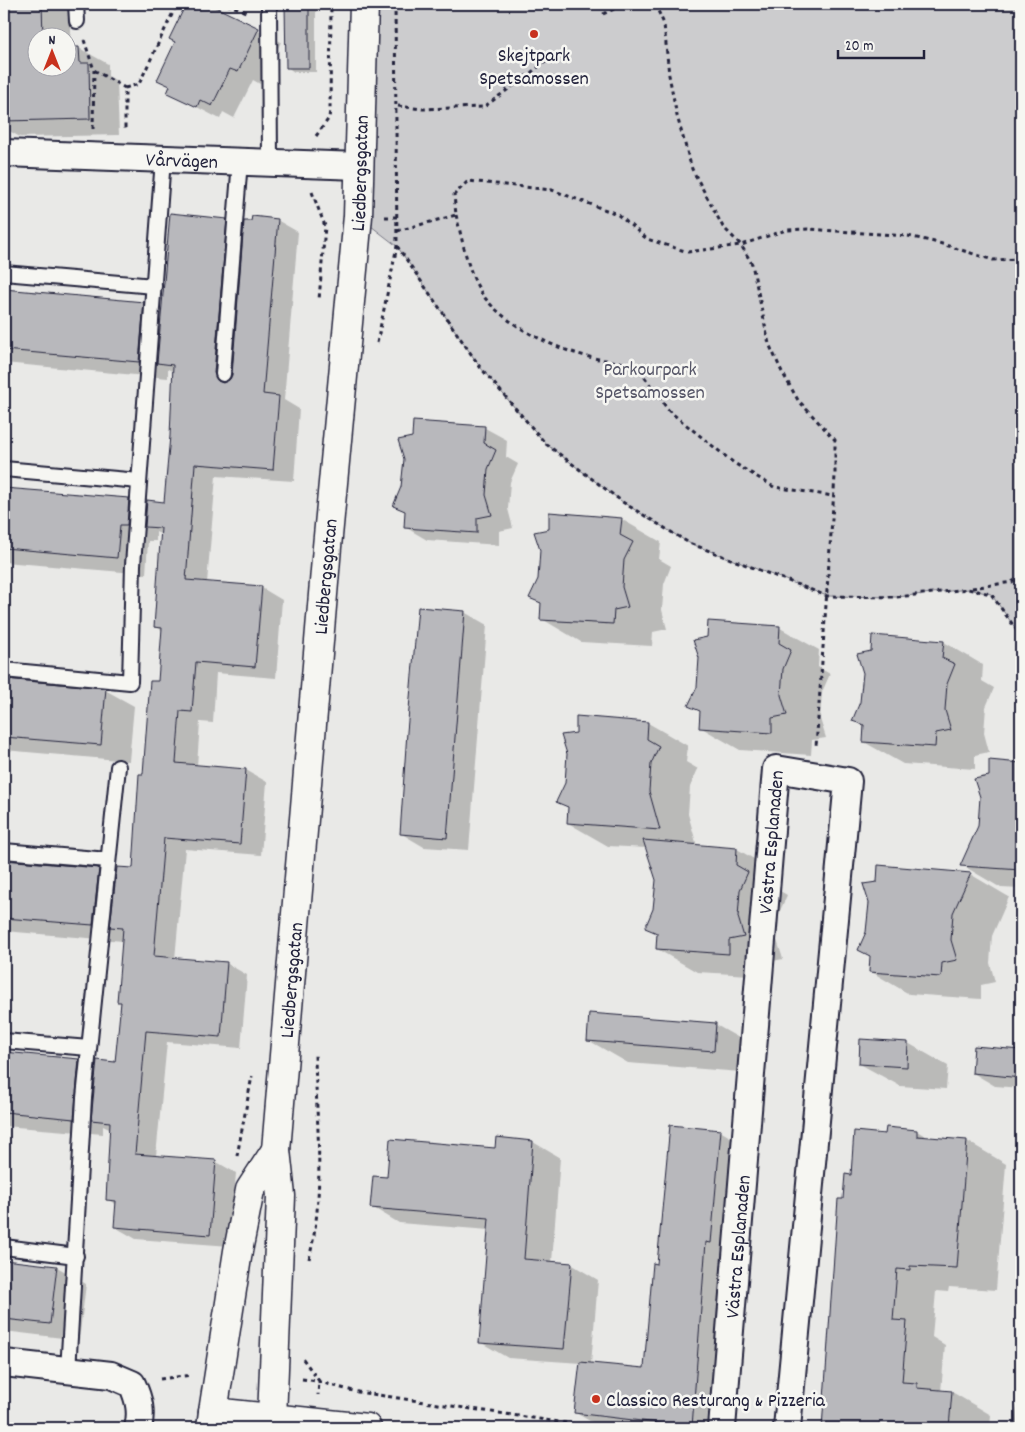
<svg xmlns="http://www.w3.org/2000/svg" width="1025" height="1432" font-family="Dekko,sans-serif">
	<rect width="100%" height="100%" fill="#e9e9e7"/>
	<filter id="ink" filterUnits="userSpaceOnUse"><feTurbulence type="fractalNoise" baseFrequency=".02" numOctaves="2"/><feDisplacementMap in="SourceGraphic" scale="10" xChannelSelector="R" yChannelSelector="G"/><feConvolveMatrix kernelMatrix="1 2 1 2 8 2 1 2 1" color-interpolation-filters="sRGB"/></filter>
	<g filter="url(#ink)">
		<polygon fill="#ccccce" stroke="#777784" points="364,4 1021,4 1021,636 991,594 968,589 897,597 827,596 689,543 624,503 546,444 480,367 397,246 358,216"/>
		<g fill="#0003" fill-rule="evenodd">
			<path d="M4,4H69L71,48H79L108,64V76L117,81L119,135L20,137L4,128ZM38,38H68V68H38Z"/>
			<polygon points="187,4 206,4 281,42 260,84 253,80 234,118 223,112 220,119 168,92 177,42 171,38"/>
			<polygon points="287,4 316,4 316,72 294,72 287,67"/>
			<polygon points="226,220 244,231 277,220 298,232 284,400 299,409 294,481 216,476 207,583 262,588 282,600 276,678 216,673 213,723 200,722 197,766 246,770 267,782 261,855 185,849 175,959 226,963 247,975 241,1048 167,1042 156,1156 215,1161 236,1173 230,1246 136,1239 115,1227 117,1205 107,1199 111,1130 103,1126 103,1134 4,1126 4,1053 79,1060 97,1070 116,1063 122,1003 118,1001 123,941 4,931 4,860 98,869 116,880 134,870 144,776 159,682 163,631 155,626 162,535 156,532 156,541 148,541 146,574 4,562 4,489 129,500 147,510 166,503 174,372 168,369 168,378 4,363 4,291 143,303 162,314"/>
			<polygon points="485,428 507,440 506,457 518,464 510,482 508,509 513,528 499,531 499,545 427,540 405,527 406,512 394,506"/>
			<polygon points="621,519 661,542 659,559 671,566 664,584 662,610 667,629 653,632 652,646 581,642 542,619 542,604 531,597"/>
			<polygon points="464,612 487,625 469,850 424,847 402,834"/>
			<polygon points="780,628 819,650 818,667 830,674 822,692 820,719 826,738 812,740 811,755 740,750 700,727 701,712 690,706"/>
			<polygon points="944,642 983,665 982,681 994,688 986,707 984,733 989,752 975,755 975,769 903,764 864,742 865,727 853,720"/>
			<polygon points="4,680 105,690 134,706 129,761 4,750"/>
			<polygon points="577,718 648,723 688,746 686,762 698,769 690,787 688,814 697,846 737,849 776,872 775,888 787,895 779,913 777,940 783,959 768,962 768,976 697,972 657,949 658,934 647,927 655,909 657,880 647,848 608,846 568,823 569,808 558,801 566,783 577,734"/>
			<polygon points="990,761 1021,764 1021,889 1001,888 962,865 979,827 990,777"/>
			<polygon points="970,874 1009,897 992,936 990,963 995,982 981,985 981,999 909,994 870,971"/>
			<polygon points="591,1014 716,1025 755,1047 753,1073 628,1063 588,1040"/>
			<polygon points="861,1041 908,1043 948,1066 946,1089 900,1086 860,1064"/>
			<polygon points="975,1047 1021,1051 1021,1088 995,1086 973,1073"/>
			<polygon points="720,1131 747,1147 719,1428 602,1428 576,1413 581,1363 508,1358 480,1342 489,1230 399,1223 372,1207 388,1178 496,1149 497,1139 533,1142 560,1158 552,1262 571,1264 598,1280 591,1364 645,1369 658,1265"/>
			<polygon points="917,1131 930,1139 967,1141 1006,1164 996,1290 949,1287 948,1292 936,1291 932,1337 945,1345 941,1392 952,1392 991,1415 990,1428 822,1428 839,1200 844,1201 852,1176 886,1135"/>
			<polygon points="4,1261 57,1267 86,1284 79,1340 4,1331"/>
			<polygon points="1021,1374 1021,1428 1014,1428"/>
		</g>
		<g fill="#b8b8bc" stroke="#22223b">
			<polygon points="4,4 42,4 43,38 38,38 38,68 68,68 68,47 79,47 80,63 89,63 90,119 4,121"/>
			<polygon points="186,4 209,4 259,28 238,72 230,69 212,106 200,100 197,107 167,93 170,86 157,80 175,42 169,39"/>
			<polygon points="285,4 309,4 309,68 286,68"/>
			<polygon points="170,213 227,219 214,373 218,381 223,383 230,379 232,375 244,221 251,221 252,216 278,219 263,394 279,396 273,470 195,464 186,580 262,586 255,667 196,662 192,712 180,711 176,763 246,769 240,844 164,838 154,956 227,962 221,1037 146,1031 135,1154 216,1160 210,1235 114,1227 116,1201 106,1200 110,1122 91,1120 97,1060 115,1062 121,1002 117,1002 123,928 110,927 117,867 133,868 139,774 143,774 150,681 158,681 162,628 154,627 161,528 145,527 147,500 164,502 170,436 173,365 157,363"/>
			<polygon points="4,289 144,302 139,362 4,350"/>
			<polygon points="413,421 485,426 484,443 496,450 488,469 486,495 492,515 477,518 477,533 404,528 405,511 393,506 401,487 404,459 398,440 412,437"/>
			<polygon points="4,488 129,498 127,525 120,525 117,558 4,548"/>
			<polygon points="549,512 622,518 620,535 633,542 624,560 622,587 628,607 614,610 613,624 540,620 541,603 529,598 538,579 540,550 534,532 549,529"/>
			<polygon points="418,607 465,611 447,838 400,834 407,732"/>
			<polygon points="708,621 780,626 779,643 791,650 783,669 781,695 787,715 772,718 772,733 699,728 700,711 688,706 697,687 699,658 693,640 707,637"/>
			<polygon points="872,635 944,641 942,658 955,664 947,684 945,710 951,730 936,733 935,747 863,742 864,725 852,721 860,702 863,673 857,654 871,651"/>
			<polygon points="4,679 106,688 101,745 4,737"/>
			<polygon points="576,716 648,722 647,739 659,746 651,764 649,791 660,830 567,823 568,807 556,802 565,783 567,754 561,735 576,733"/>
			<polygon points="989,760 1021,763 1021,870 960,866 978,826 980,797 974,779 989,776"/>
			<polygon points="643,840 737,848 736,865 748,872 740,890 738,917 744,937 729,940 729,954 656,949 657,933 645,928 653,909 656,880"/>
			<polygon points="4,860 99,868 93,925 4,918"/>
			<polygon points="878,865 971,873 953,913 951,940 957,960 942,963 941,977 869,972 870,956 858,950 866,932 869,903 863,884 877,882"/>
			<polygon points="589,1013 716,1023 714,1051 587,1041"/>
			<polygon points="860,1039 908,1042 907,1067 859,1064"/>
			<polygon points="974,1046 1021,1050 1021,1078 972,1073"/>
			<polygon points="4,1052 79,1059 74,1119 4,1112"/>
			<polygon points="670,1125 721,1130 711,1243 706,1242 692,1427 574,1413 580,1362 644,1368 653,1263 657,1264"/>
			<polygon points="886,1127 917,1130 917,1136 967,1140 957,1268 910,1266 910,1270 897,1269 893,1320 907,1321 902,1382 917,1383 917,1388 952,1391 949,1428 822,1428 838,1199 843,1199 845,1174 851,1175 854,1131 885,1134"/>
			<polygon points="496,1137 533,1141 524,1259 572,1263 564,1349 479,1343 489,1218 370,1208 373,1176 387,1177 390,1139 495,1148"/>
			<polygon points="4,1260 57,1266 50,1324 4,1319"/>
		</g>
		<g fill="none" stroke-linecap="round" stroke-linejoin="round">
			<g stroke="#22223b" stroke-width="18">
				<g id="service">
					<polyline points="76,4 77,21"/>
					<polyline points="269,4 270,163"/>
					<polyline points="4,273 154,286"/>
					<polyline points="223,374 240,161"/>
					<polyline points="4,469 139,481"/>
					<polyline points="4,670 130,682 133,565 163,159"/>
					<polyline points="4,851 108,860"/>
					<polyline points="4,1041 89,1048"/>
					<polyline points="4,1247 76,1256"/>
					<polyline points="68,1371 84,1098 118,767"/>
				</g>
			</g>
			<g stroke="#22223b" stroke-width="30">
				<g id="minor">
					<path id="s1" d="M4,153L359,166"/>
					<path d="M4,1363L111,1375L132,1384C139,1399 142,1412 138,1428"/>
					<path id="s2" d="M722,1428L776,769L848,781L787,1428"/>
				</g>
			</g>
			<g stroke="#22223b" stroke-width="31">
				<g id="tertiary">
					<polyline points="213,1412 238,1251 250,1190 276,1150"/>
					<path id="s3" d="M272,1418L281,1196L276,1150L327,547L358,216L364,4"/>
				</g>
			</g>
			<g stroke="#22223b" stroke-width="31">
				<polyline id="secondary" points="211,1428 213,1412 367,1428"/>
			</g>
			<g stroke="#22223b" stroke-width="3" stroke-dasharray="4 4" stroke-linecap="butt">
				<polyline points="227,4 248,13"/>
				<polyline points="655,4 664,24 669,75 677,116 692,169 723,227 741,245 752,264 769,344 782,372 798,400 835,440 835,476 816,747"/>
				<polyline points="603,14 625,4"/>
				<polyline points="84,40 94,70 125,88 125,129"/>
				<polyline points="125,88 139,84 177,4"/>
				<polyline points="398,106 422,109 484,107 555,55"/>
				<polyline points="93,129 94,70"/>
				<polyline points="316,136 329,118 330,110 331,4"/>
				<polyline points="312,192 325,226 319,300"/>
				<path d="M456,215C463,242 468,276 485,298C508,327 559,351 594,358C608,361 622,362 636,365L669,411L734,463L774,487L833,496"/>
				<polyline points="385,217 397,217"/>
				<polyline points="397,231 456,215 454,195 468,181 552,190 617,214 647,239 688,252 741,245 786,230 808,229 908,236 939,243 993,260 1021,259"/>
				<polyline points="397,246 480,367 546,444 624,503 689,543 827,596 897,597 968,589 991,594 1021,636"/>
				<polyline points="377,343 397,246 395,4"/>
				<polyline points="972,588 1012,582 1021,576"/>
				<polyline points="237,1156 252,1076"/>
				<path d="M309,1259C326,1192 316,1123 315,1054"/>
				<polyline points="303,1359 319,1381 318,1395"/>
				<polyline points="160,1379 191,1375"/>
				<path d="M302,1379C322,1381 339,1388 358,1392L599,1428"/>
			</g>
			<use href="#service" stroke="#f6f6f2" stroke-width="14"/>
			<use href="#minor" stroke="#f6f6f2" stroke-width="26"/>
			<use href="#tertiary" stroke="#f6f6f2" stroke-width="28"/>
			<use href="#secondary" stroke="#f6f6f2" stroke-width="28"/>
		</g>
	</g>
	<g fill="#c8321e" stroke="#f6f6f2" stroke-width="2">
		<circle cx="534" cy="34" r="5"/>
		<circle cx="596" cy="1399" r="5"/>
	</g>
	<g text-anchor="middle" stroke-width="5" stroke-linejoin="round" paint-order="stroke">
		<g font-size="20" fill="#22223b" stroke="#f6f6f2">
			<text x="534" y="61">Skejtpark<tspan x="534" dy="23">Spetsamossen</tspan></text>
			<text x="606" y="1406" text-anchor="start">Classico Resturang &amp; Pizzeria</text>
		</g>
		<g font-size="20" fill="#22223b" stroke="#f6f6f2">
			<text dy="7" stroke="none"><textPath href="#s1" startOffset="178">Vårvägen</textPath></text>
			<text dy="7" stroke="none"><textPath href="#s3" startOffset="1249">Liedbergsgatan</textPath></text>
			<text dy="7" stroke="none"><textPath href="#s3" startOffset="844">Liedbergsgatan</textPath></text>
			<text dy="7" stroke="none"><textPath href="#s2" startOffset="588">Västra Esplanaden</textPath></text>
			<text dy="7" stroke="none"><textPath href="#s3" startOffset="439">Liedbergsgatan</textPath></text>
			<text dy="7" stroke="none"><textPath href="#s2" startOffset="182">Västra Esplanaden</textPath></text>
		</g>
		<g font-size="20" fill="#555567" stroke="#f6f6f2">
			<text x="650" y="375">Parkourpark<tspan x="650" dy="23">Spetsamossen</tspan></text>
		</g>
	</g>
	<rect width="1025" height="1432" fill="none" stroke="#f6f6f2" stroke-width="20"/>
	<rect x="10" y="10" width="1005" height="1412" fill="none" stroke="#22223b" stroke-width="2" filter="url(#ink)"/>
	<g transform="translate(52 52)"><circle r="24" fill="#f6f6f2" stroke="#a1a1a9"/>
	<path d="M0-4L9 19L0 12L-9 19Z" fill="#c8321e"/>
	<text y="-8" font-size="14" font-weight="bold" text-anchor="middle" fill="#22223b">N</text>
	</g>
	<path d="M838 50v8h86v-8" fill="none" stroke="#22223b" stroke-width="2.5"/>
	<text x="845" y="50" font-size="15" fill="#22223b" stroke="#f6f6f2" stroke-width="4" paint-order="stroke">20 m</text>
</svg>
